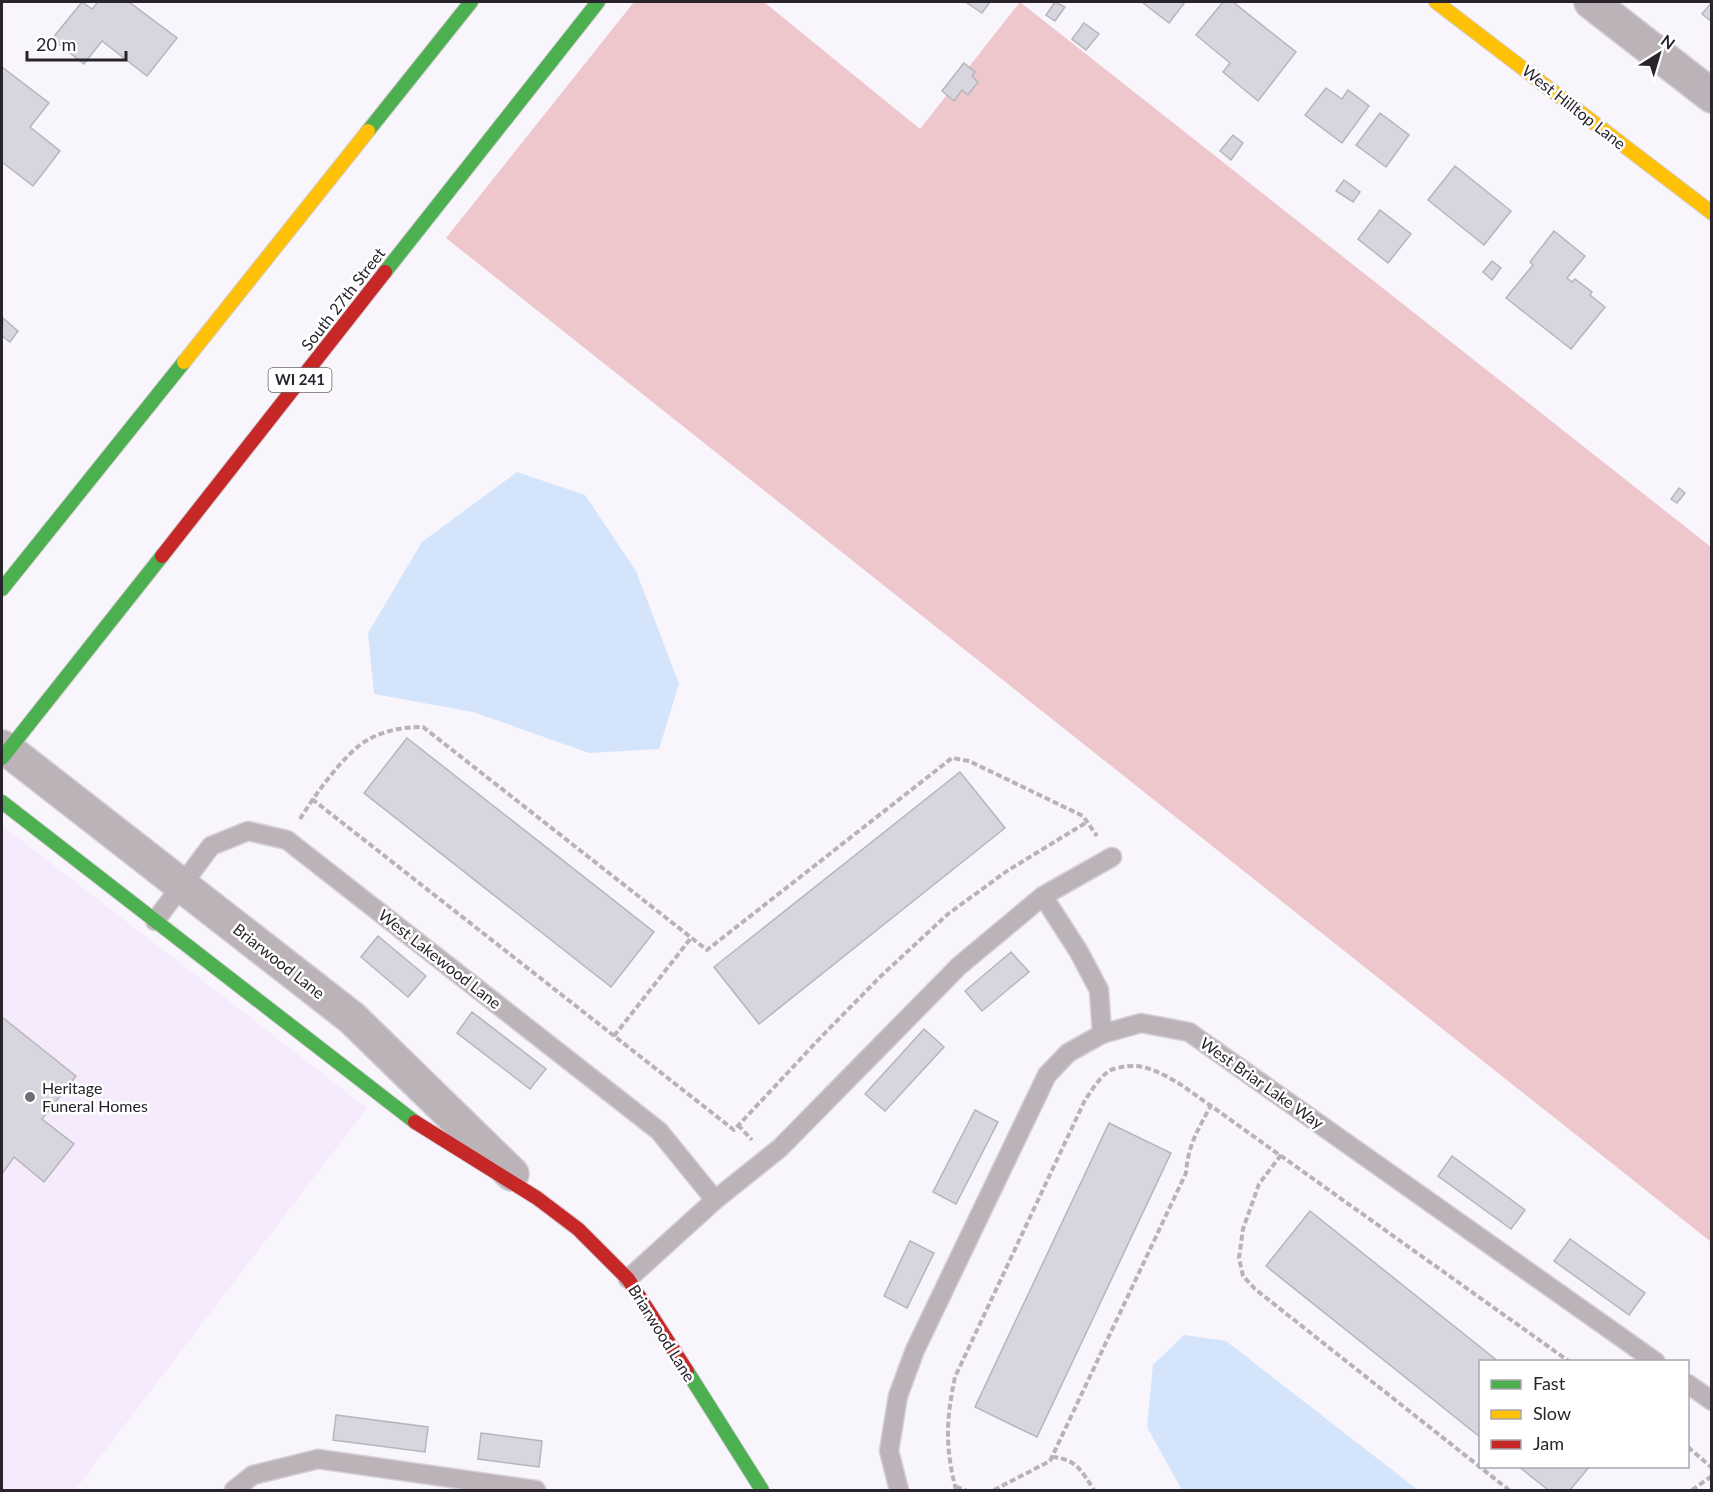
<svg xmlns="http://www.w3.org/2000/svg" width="1713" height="1492" font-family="Lato,sans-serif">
	<rect width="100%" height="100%" fill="#f9f5fc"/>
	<polygon fill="#f6ebfd" points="2,825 367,1108 75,1490 2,1490"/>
	<polygon fill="#eec7cc" points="634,2 764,2 920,129 1020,2 1711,547 1711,1242 446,238"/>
	<g fill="#d3e4fb">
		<polygon points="517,472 585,495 636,571 679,684 659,749 589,753 473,712 374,694 368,633 422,542"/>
		<polygon points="1184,1335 1226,1341 1418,1490 1182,1490 1147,1427 1153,1365"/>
	</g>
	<g fill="#d7d6de" stroke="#b6b5bc" stroke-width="1.5">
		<polygon points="82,2 92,9 98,2 129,2 177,38 147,76 102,41 84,64 52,39"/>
		<polygon points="968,2 990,2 982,13 967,3"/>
		<polygon points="1055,2 1065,7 1055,21 1046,15"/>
		<polygon points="1142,2 1185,2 1169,23"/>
		<polygon points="1223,2 1233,2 1296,52 1258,101 1223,72 1230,63 1196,35"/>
		<polygon points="1712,2 1712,22 1702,14"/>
		<polygon points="1084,23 1099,34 1086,50 1072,39"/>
		<polygon points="964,63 975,72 972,76 978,82 968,95 962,90 954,101 942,91"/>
		<polygon points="2,67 49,103 30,127 60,151 33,186 2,162"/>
		<polygon points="1326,88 1342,99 1348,90 1369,106 1342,143 1305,115"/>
		<polygon points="1380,113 1409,135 1386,167 1356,145"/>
		<polygon points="1233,135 1243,143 1231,160 1220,151"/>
		<polygon points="1455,166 1511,211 1484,245 1428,200"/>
		<polygon points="1344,180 1360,192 1353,202 1336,191"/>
		<polygon points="1380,210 1411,234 1388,263 1358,239"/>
		<polygon points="1554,231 1585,256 1567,278 1572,282 1575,279 1592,292 1590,295 1605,307 1571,349 1506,298 1533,265 1530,262"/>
		<polygon points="1492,261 1501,268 1492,280 1483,272"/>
		<polygon points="3,318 18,331 10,342 2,336"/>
		<polygon points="1679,488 1685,493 1677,503 1671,499"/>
		<polygon points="407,738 654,932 611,987 364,793"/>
		<polygon points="960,772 1005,828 759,1024 714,967"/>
		<polygon points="378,936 426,976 408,997 361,957"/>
		<polygon points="1011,952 1029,972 982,1011 965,991"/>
		<polygon points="472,1012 546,1069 530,1089 457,1033"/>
		<polygon points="2,1017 76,1076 42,1119 74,1144 44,1182 14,1157 2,1174"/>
		<polygon points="924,1029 944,1047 885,1111 865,1094"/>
		<polygon points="975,1110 998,1122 956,1204 933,1192"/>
		<polygon points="1109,1123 1171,1153 1037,1437 975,1407"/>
		<polygon points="1452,1156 1525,1210 1511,1229 1438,1176"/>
		<polygon points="1310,1211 1499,1362 1480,1362 1480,1437 1266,1266"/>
		<polygon points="1570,1239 1645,1293 1629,1315 1554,1261"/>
		<polygon points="910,1241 934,1253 907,1308 884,1296"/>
		<polygon points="336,1415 428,1427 425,1452 333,1440"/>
		<polygon points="481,1433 542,1441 539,1467 478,1459"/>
		<polygon points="1518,1466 1590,1466 1570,1490 1548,1490"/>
	</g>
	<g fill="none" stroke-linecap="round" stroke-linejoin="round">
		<g stroke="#d4d0d6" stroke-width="21">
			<g id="lane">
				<polyline points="1043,896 1079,952 1099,990 1102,1034"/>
				<polyline points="155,921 211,846 248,831 287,840 659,1131 715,1200"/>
				<polyline points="628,1279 715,1200 780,1148 959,966 1043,896 1112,857"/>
				<polyline points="1688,1384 1712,1401"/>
				<polyline points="234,1490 253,1475 318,1459 536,1490"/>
				<polyline points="899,1490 889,1451 898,1396 915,1350 1047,1075 1068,1053 1102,1034 1141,1023 1189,1032 1656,1362"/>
			</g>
		</g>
		<g stroke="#d4d0d6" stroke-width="36">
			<g id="street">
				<polyline points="1591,2 1712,96"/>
				<polyline points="2,747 8,750 352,1018 512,1174"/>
			</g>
		</g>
		<g stroke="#d4d0d6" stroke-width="16">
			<g id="fast">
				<polyline points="368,131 471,2"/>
				<polyline points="385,272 598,2"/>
				<polyline points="2,589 184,362"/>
				<polyline points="2,758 162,556"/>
				<polyline points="2,802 415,1122"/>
				<polyline points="687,1371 762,1490"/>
			</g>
		</g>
		<g stroke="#d4d0d6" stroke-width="16">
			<g id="slow">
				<polyline points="1436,2 1712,213"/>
				<polyline points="184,362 368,131"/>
			</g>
		</g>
		<g stroke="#d4d0d6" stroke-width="16">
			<g id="jam">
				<polyline points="162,556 385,272"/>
				<polyline points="415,1122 537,1198 578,1229 628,1279 687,1371"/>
			</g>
		</g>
		<g stroke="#b8b3b8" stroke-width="4" stroke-dasharray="6 3" stroke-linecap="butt">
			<polyline points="312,799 734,1130 822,1036 881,976 948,914 1007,871 1087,822"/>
			<path d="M300,819C314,796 346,751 369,739C386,730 404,727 423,727L707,950L952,758L969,761L1083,816L1097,836"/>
			<polyline points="614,1036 691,938"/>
			<polyline points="738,1125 752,1140"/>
			<polyline points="1281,1155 1259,1184 1243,1229 1239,1258 1243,1276 1255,1289 1509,1490"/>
			<polyline points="1688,1447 1712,1468"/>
			<path d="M1052,1457C1077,1459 1082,1472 1094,1490"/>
			<polyline points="956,1487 966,1490"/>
			<path d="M956,1490C945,1447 946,1420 955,1377L1085,1100C1092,1090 1099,1078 1109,1071C1112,1069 1118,1068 1122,1067C1144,1062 1165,1075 1183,1086L1570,1362"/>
			<path d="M994,1490L1050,1461L1186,1173C1188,1145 1198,1130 1211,1105"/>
			<polyline points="1692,1490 1712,1476"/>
		</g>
		<use href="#lane" stroke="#bbb3b8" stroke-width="18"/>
		<use href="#street" stroke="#bbb3b8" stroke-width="33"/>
		<use href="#fast" stroke="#4caf50" stroke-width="14"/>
		<use href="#slow" stroke="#ffc107" stroke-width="14"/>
		<use href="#jam" stroke="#c62828" stroke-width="14"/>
	</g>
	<circle fill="#726d75" stroke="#fff" stroke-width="2" cx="30" cy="1097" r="6"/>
	<g text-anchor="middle" stroke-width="5" stroke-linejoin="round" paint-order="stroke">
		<rect fill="#fff" stroke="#69666b" stroke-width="1.5" x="268.5" y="368" width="63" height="24" rx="4.5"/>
		<g font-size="15" font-weight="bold" fill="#29242c">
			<text x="300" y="385">WI 241</text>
		</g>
		<g font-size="16" fill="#29242c" stroke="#fff">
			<text transform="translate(1574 107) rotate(38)" y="6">West Hilltop Lane</text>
			<text transform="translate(343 299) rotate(-52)" y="6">South 27th Street</text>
			<text transform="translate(440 959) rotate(38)" y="6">West Lakewood Lane</text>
			<text transform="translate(279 961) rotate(38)" y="6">Briarwood Lane</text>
			<text transform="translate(1262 1083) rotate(35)" y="6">West Briar Lake Way</text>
			<text transform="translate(662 1333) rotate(58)" y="6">Briarwood Lane</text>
		</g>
		<g font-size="16" fill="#29242c" stroke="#fff" text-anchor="start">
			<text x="42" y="1094">Heritage<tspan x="42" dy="18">Funeral Homes</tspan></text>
		</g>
	</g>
	<rect width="1713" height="1492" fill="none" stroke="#29242c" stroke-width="6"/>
	<rect x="1479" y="1360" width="210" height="108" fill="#ffffff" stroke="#a9a7ab" stroke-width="1.5"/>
	<rect x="1491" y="1380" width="30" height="9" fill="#4caf50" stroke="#a9a7ab" stroke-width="1.5"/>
	<text x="1533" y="1390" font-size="18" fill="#29242c">Fast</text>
	<rect x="1491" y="1410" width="30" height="9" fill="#ffc107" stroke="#a9a7ab" stroke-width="1.5"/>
	<text x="1533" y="1420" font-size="18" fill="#29242c">Slow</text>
	<rect x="1491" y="1440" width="30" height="9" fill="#c62828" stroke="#a9a7ab" stroke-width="1.5"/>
	<text x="1533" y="1450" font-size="18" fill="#29242c">Jam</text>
	<g transform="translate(1659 54) rotate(37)" stroke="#ffffff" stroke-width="4.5" paint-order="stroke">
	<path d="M0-4.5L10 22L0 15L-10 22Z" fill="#29242c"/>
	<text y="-9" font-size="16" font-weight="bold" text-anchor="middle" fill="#29242c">N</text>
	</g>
	<path d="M27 51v9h99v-9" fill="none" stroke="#29242c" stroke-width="3"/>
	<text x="36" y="51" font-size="18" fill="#29242c" stroke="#ffffff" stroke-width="4.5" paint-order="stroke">20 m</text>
</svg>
